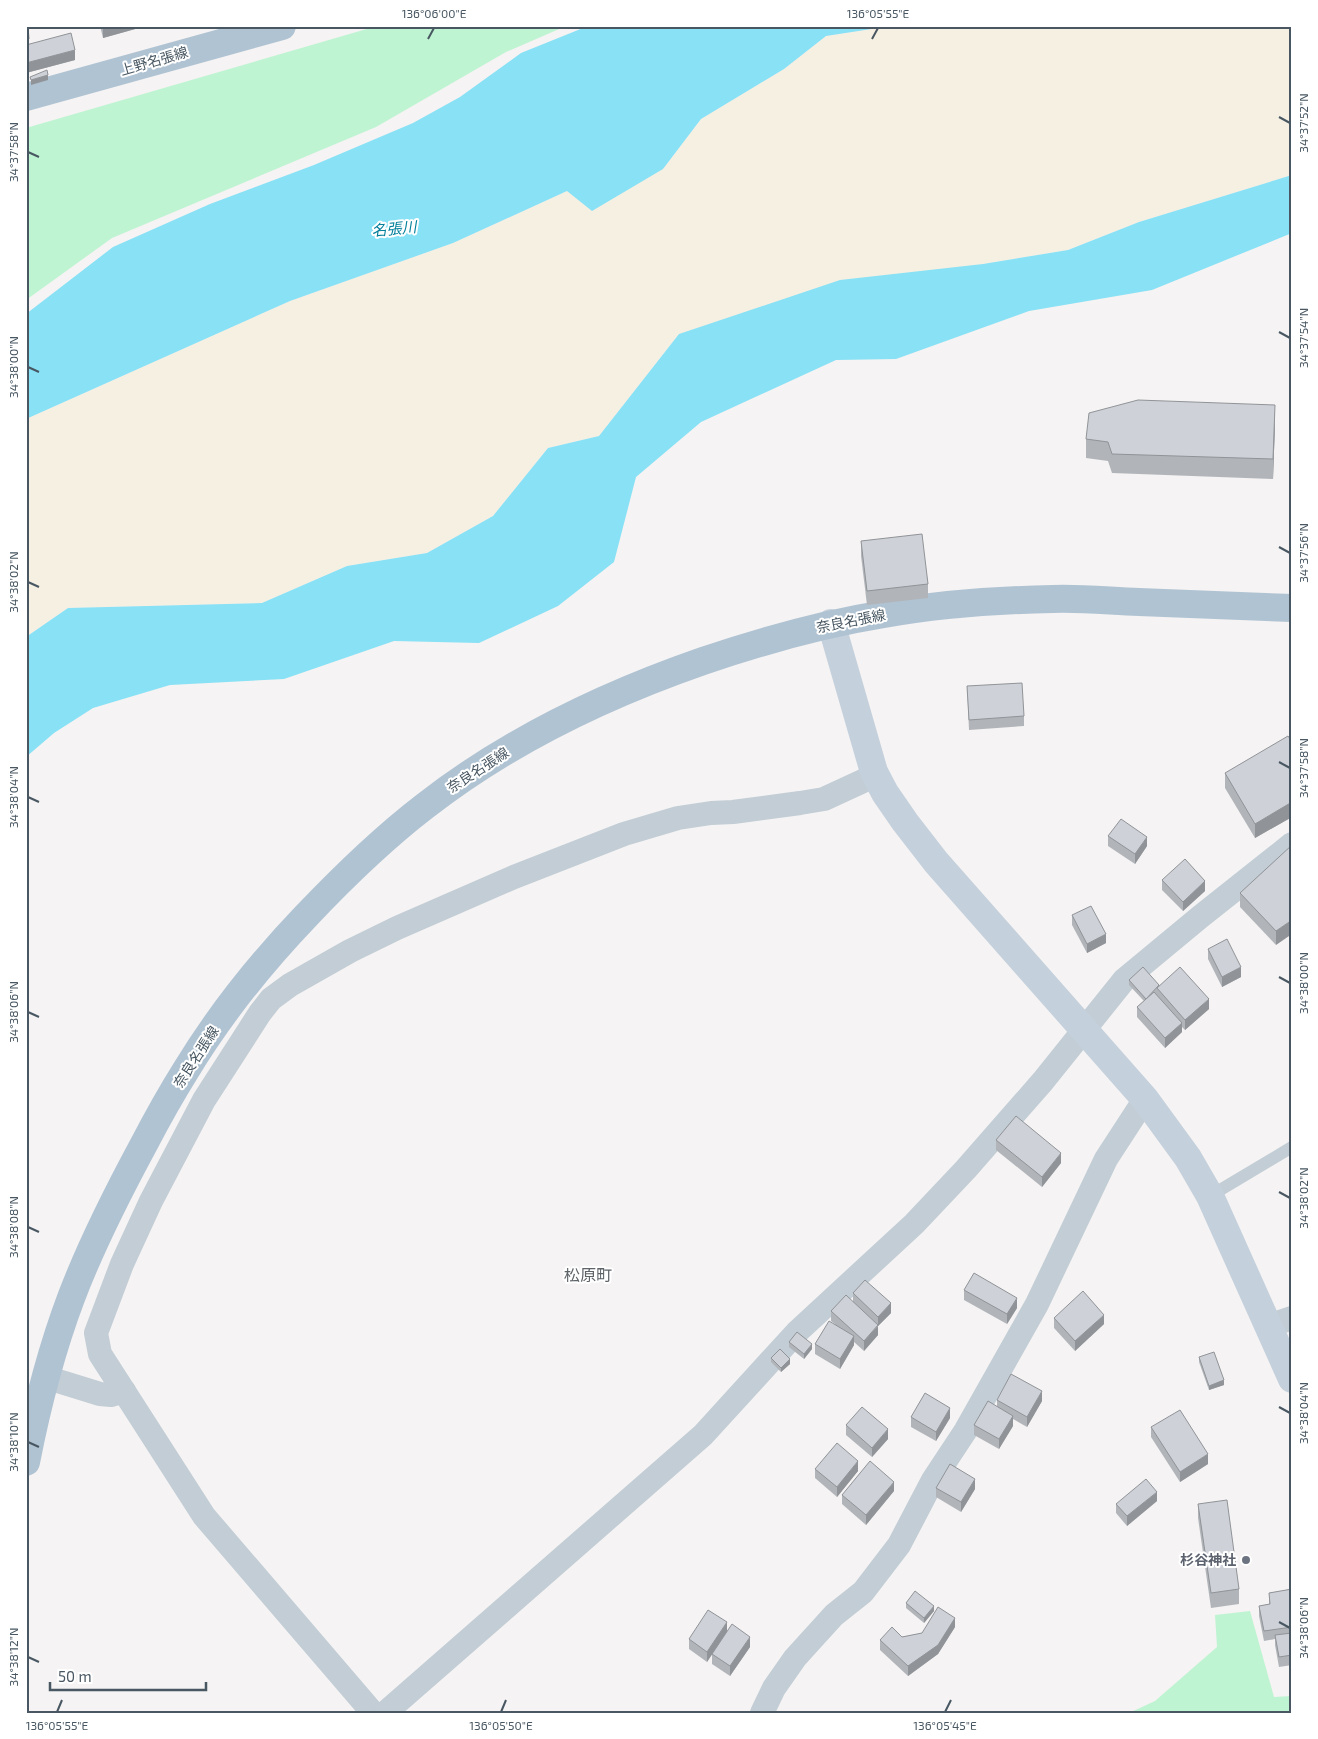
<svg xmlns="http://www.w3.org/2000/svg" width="1318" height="1739" font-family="'Exo 2','Noto Sans JP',sans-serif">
	<rect width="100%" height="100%" fill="#f5f3f3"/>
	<g fill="#bff4d2">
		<polygon points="377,26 566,26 506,52 376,127 112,238 26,300 26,128"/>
		<polygon points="1250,1611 1274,1697 1292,1696 1292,1713 1129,1713 1155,1701 1217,1647 1215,1615"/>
	</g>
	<polygon fill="#f6f0e3" points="891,26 1292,26 1292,175 1139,222 1068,250 983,264 679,334 599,436 548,448 493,516 427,553 347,566 262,603 68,608 26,637 26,419 290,301 453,243 567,191 663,169 701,119 784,69 826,36"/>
	<g fill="#88e1f5">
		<polygon points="588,26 891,26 826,36 784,69 701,119 663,169 592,211 567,191 453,243 290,301 26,419 26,314 113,247 210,204 314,165 413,123 460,97 521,53"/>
		<polygon points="1292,175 1292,233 1152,290 1029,311 896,359 836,360 701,422 636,477 614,562 558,606 479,643 394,641 284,679 170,685 93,708 54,733 26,757 26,637 68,608 262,603 347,566 427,553 493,516 548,448 599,436 679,334 840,280 983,264 1068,250 1139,222"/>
	</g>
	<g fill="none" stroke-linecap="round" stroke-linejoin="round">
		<polyline stroke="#c2cdd5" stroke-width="12" points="1210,1196 1292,1147"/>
		<g stroke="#c2cdd5" stroke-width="24">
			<polyline points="1268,1326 1292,1318"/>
			<polyline points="45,1377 100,1394 111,1395 124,1391"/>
			<polyline points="373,1713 204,1516 100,1354 96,1333 122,1264 151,1201 204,1100 260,1013 271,999 290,985 350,951 397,928 514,877 624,834 678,818 711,813 733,812 800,803 824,799 876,775"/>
			<polyline points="385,1713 703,1435 797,1332 914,1224 966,1169 1043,1081 1124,980 1200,917 1292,844"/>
			<polyline points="762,1713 774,1688 795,1658 834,1615 863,1592 899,1545 933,1480 966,1430 1037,1304 1106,1159 1145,1099"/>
		</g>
		<polyline stroke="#c4d0dc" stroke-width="28" points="831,623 874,772 885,793 905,822 936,862 1145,1099 1188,1158 1210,1196 1292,1379"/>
		<g stroke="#b0c3d3" stroke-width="28">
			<polyline points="26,97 282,26"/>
			<path d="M26,1462C37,1406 51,1351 71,1298C91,1245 117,1194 144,1144C157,1119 171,1094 186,1070C220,1014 261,963 306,916C343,877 382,839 425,806C507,742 605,695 703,661C762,641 822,624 884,614C940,604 997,600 1053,599C1082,598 1110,601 1139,602C1190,604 1241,606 1292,608"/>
		</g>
	</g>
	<g fill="#b1b5ba">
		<polygon points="26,26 29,39 29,44 75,60 26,73"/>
		<polygon points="100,26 146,26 103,38"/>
		<polygon points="1275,424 1273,479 1112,473 1108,461 1086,458 1086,439"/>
		<polygon points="861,541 928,584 928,598 867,605 861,556"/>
		<polygon points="967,686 1024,716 1024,726 969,730"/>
		<polygon points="1292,742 1292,817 1255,838 1225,788 1225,773"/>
		<polygon points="1108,836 1147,846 1135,864 1108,846"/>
		<polygon points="1292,845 1276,945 1240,907 1240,893"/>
		<polygon points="1162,880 1205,891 1183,911 1162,890"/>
		<polygon points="1072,915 1106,943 1087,953 1072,925"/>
		<polygon points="1208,949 1241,977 1222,987 1208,959"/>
		<polygon points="1129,980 1159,985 1209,1009 1185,1030 1182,1027 1182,1032 1165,1048 1137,1017 1137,1007 1144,1001 1129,985"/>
		<polygon points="996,1140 1061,1163 1042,1187 996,1150"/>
		<polygon points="964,1290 1017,1308 1007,1324 964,1300"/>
		<polygon points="853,1293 891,1313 878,1326 878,1335 864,1351 854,1342 854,1345 840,1369 815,1354 815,1344 835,1324 831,1321 831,1311 853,1301"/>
		<polygon points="1054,1318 1104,1324 1075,1351 1054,1328"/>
		<polygon points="789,1342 812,1349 804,1359 789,1347"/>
		<polygon points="1199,1357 1224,1385 1209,1390 1199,1362"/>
		<polygon points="771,1358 790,1364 781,1372 771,1362"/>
		<polygon points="997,1400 1042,1401 1027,1427 1013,1419 1013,1426 999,1449 974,1435 974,1425 997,1406"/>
		<polygon points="911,1417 950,1418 936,1441 911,1427"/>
		<polygon points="846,1425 888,1439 872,1457 846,1435"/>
		<polygon points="1151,1427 1208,1464 1180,1482 1151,1437"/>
		<polygon points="815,1469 858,1471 837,1497 815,1478"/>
		<polygon points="936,1488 975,1489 961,1512 936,1497"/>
		<polygon points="894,1491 866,1525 842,1504 842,1495"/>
		<polygon points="1157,1501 1127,1526 1116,1513 1116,1504"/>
		<polygon points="1198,1504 1239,1589 1239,1604 1211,1608 1198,1518"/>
		<polygon points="1292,1589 1292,1665 1279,1667 1275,1645 1275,1639 1264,1641 1259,1616 1259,1606 1269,1604 1269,1593"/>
		<polygon points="906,1603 934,1611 924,1623 906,1608"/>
		<polygon points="955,1627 938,1654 908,1676 880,1650 880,1640 902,1637"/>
		<polygon points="727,1632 750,1647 730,1676 712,1664 712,1654 707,1662 689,1649 689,1639"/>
	</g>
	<g fill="#909397">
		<polygon points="103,26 146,26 103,38"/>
		<polygon points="75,50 75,60 26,73 26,63"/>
		<polygon points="48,75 48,80 31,85 31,80"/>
		<polygon points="1275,405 1275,424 1273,479 1273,459"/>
		<polygon points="1292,802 1292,817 1255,838 1255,824"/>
		<polygon points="1147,837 1147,846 1135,864 1135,854"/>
		<polygon points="1205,881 1205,891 1183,911 1183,902"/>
		<polygon points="1292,920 1292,934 1276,945 1276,931"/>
		<polygon points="1106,934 1106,943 1087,953 1087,944"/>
		<polygon points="1241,967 1241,977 1222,987 1222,977"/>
		<polygon points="1209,999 1209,1009 1185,1030 1185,1020"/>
		<polygon points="1182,1023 1182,1032 1165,1048 1165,1038"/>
		<polygon points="1061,1153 1061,1163 1042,1187 1042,1177"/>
		<polygon points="1017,1298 1017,1308 1007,1324 1007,1314"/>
		<polygon points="891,1303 891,1313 878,1326 878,1335 864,1351 864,1341 878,1326 878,1317"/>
		<polygon points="1104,1315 1104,1324 1075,1351 1075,1341"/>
		<polygon points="854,1336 854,1345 840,1369 840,1359"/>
		<polygon points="812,1344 812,1349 804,1359 804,1354"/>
		<polygon points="790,1359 790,1364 781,1372 781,1368"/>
		<polygon points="1224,1380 1224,1385 1209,1390 1209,1386"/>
		<polygon points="1042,1391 1042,1401 1027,1427 1027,1417"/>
		<polygon points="950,1408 950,1418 936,1441 936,1432"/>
		<polygon points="1013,1416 1013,1426 999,1449 999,1439"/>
		<polygon points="888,1429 888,1439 872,1457 872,1448"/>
		<polygon points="1208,1454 1208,1464 1180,1482 1180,1472"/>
		<polygon points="858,1461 858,1471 837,1497 837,1487"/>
		<polygon points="975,1479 975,1489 961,1512 961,1502"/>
		<polygon points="894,1482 894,1491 866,1525 866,1515"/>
		<polygon points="1157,1492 1157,1501 1127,1526 1127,1516"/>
		<polygon points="934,1606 934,1611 924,1623 924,1618"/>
		<polygon points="955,1618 955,1627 938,1654 908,1676 908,1666"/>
		<polygon points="727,1622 727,1632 707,1662 707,1652"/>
		<polygon points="750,1637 750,1647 730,1676 730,1666"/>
	</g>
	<g fill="#ced2d8" stroke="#909397">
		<polygon points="26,26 28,26 29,39 26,40"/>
		<polygon points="71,33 75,50 26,63 26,45"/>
		<polygon points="47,70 48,75 31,80 30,77"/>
		<polygon points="1138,400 1275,405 1273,459 1112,454 1108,442 1086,439 1089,413"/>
		<polygon points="922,534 928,584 867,591 861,541"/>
		<polygon points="1022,683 1024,716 969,720 967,686"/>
		<polygon points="1288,736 1292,742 1292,802 1255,824 1225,773"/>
		<polygon points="1121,819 1147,837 1135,854 1108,836"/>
		<polygon points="1292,845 1292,920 1276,931 1240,893"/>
		<polygon points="1185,859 1205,881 1183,902 1162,880"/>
		<polygon points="1091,906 1106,934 1087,944 1072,915"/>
		<polygon points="1227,939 1241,967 1222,977 1208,949"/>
		<polygon points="1143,967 1159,985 1146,999 1129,980"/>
		<polygon points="1180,967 1209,999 1185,1020 1157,988"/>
		<polygon points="1154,992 1182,1023 1165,1038 1137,1007"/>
		<polygon points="1016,1116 1061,1153 1042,1177 996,1140"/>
		<polygon points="974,1273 1017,1298 1007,1314 964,1290"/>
		<polygon points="865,1280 891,1303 878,1317 853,1293"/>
		<polygon points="1083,1291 1104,1315 1075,1341 1054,1318"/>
		<polygon points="846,1295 878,1325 864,1341 831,1311"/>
		<polygon points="829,1321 854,1336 840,1359 815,1344"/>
		<polygon points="797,1332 812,1344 804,1354 789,1342"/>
		<polygon points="780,1349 790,1359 781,1368 771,1358"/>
		<polygon points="1214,1352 1224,1380 1209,1386 1199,1357"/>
		<polygon points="1011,1374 1042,1391 1027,1417 997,1400"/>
		<polygon points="925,1393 950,1408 936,1432 911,1417"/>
		<polygon points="988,1401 1013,1416 999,1439 974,1425"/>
		<polygon points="862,1407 888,1429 872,1448 846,1425"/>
		<polygon points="1180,1410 1208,1454 1180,1472 1151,1427"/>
		<polygon points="837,1443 858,1461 837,1487 815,1469"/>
		<polygon points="870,1461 894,1482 866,1515 842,1495"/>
		<polygon points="950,1464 975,1479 961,1502 936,1488"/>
		<polygon points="1146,1479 1157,1492 1127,1516 1116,1504"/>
		<polygon points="1227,1500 1239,1589 1211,1593 1198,1504"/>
		<polygon points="1292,1589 1292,1627 1264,1631 1259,1606 1270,1604 1269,1593"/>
		<polygon points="915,1591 934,1606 924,1618 906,1603"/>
		<polygon points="938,1607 955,1618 938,1645 908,1666 880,1640 892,1627 902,1637 922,1633"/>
		<polygon points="708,1610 727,1622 707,1652 689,1639"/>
		<polygon points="732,1624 750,1637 730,1666 712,1654"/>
		<polygon points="1292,1633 1292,1655 1279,1657 1275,1635"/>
	</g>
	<path fill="none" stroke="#485762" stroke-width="2" d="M428,39L434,28M872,39L878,28M1279,117L1290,123M28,152L39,157M1279,332L1290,338M28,367L39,372M1279,547L1290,553M28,582L39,587M1279,762L1290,768M28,797L39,802M1279,977L1290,983M28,1012L39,1017M1279,1192L1290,1198M28,1227L39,1232M1279,1407L1290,1413M28,1442L39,1447M1279,1622L1290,1628M28,1657L39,1662M57,1712L62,1700M501,1712L506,1700M945,1712L951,1700"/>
	<circle fill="#6b7280" stroke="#fff" stroke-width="2" cx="1246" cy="1560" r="5"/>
	<g text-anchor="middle" stroke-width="4" stroke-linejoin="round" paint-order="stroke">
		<g font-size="14" fill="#485762" stroke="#fff">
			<text transform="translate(154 61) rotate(-16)" y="5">上野名張線</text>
			<text transform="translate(851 621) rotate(-11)" y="5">奈良名張線</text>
			<text transform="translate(478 770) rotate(-33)" y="5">奈良名張線</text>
			<text transform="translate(196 1057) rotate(-57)" y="5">奈良名張線</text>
		</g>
		<g font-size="14" font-weight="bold" fill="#5b616d" stroke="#fff" text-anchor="end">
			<text x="1236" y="1565">杉谷神社</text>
		</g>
		<g font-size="15" font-style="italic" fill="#037f9b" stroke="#fff">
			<text transform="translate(394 229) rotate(-5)" y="5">名張川</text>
		</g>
		<g font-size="16" fill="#5e6368" stroke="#fff">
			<text x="588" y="1281">松原町</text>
		</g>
	</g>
	<rect width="1318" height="1739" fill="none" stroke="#ffffff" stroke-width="55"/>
	<path d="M50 1682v8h156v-8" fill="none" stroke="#485762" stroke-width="2.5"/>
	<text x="58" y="1682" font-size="15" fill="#485762" stroke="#ffffff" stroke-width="4" paint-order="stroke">50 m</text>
	<rect x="28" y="28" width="1262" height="1684" fill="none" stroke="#485762" stroke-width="2"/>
	<g font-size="12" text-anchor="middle" fill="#485762">
		<text x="434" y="18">136°06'00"E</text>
		<text x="878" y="18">136°05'55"E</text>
		<text transform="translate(1304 123) rotate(-90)" y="4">34°37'52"N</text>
		<text transform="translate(14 152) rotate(-90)" y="4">34°37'58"N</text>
		<text transform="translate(1304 338) rotate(-90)" y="4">34°37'54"N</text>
		<text transform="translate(14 367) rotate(-90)" y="4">34°38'00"N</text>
		<text transform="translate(1304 553) rotate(-90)" y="4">34°37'56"N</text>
		<text transform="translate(14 582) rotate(-90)" y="4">34°38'02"N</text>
		<text transform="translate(1304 768) rotate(-90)" y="4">34°37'58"N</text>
		<text transform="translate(14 797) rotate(-90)" y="4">34°38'04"N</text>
		<text transform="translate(1304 983) rotate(-90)" y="4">34°38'00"N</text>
		<text transform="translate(14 1012) rotate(-90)" y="4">34°38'06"N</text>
		<text transform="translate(1304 1198) rotate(-90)" y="4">34°38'02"N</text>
		<text transform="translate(14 1227) rotate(-90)" y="4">34°38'08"N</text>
		<text transform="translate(1304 1413) rotate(-90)" y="4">34°38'04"N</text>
		<text transform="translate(14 1442) rotate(-90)" y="4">34°38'10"N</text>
		<text transform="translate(1304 1628) rotate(-90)" y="4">34°38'06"N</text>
		<text transform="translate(14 1657) rotate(-90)" y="4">34°38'12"N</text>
		<text x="57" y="1730">136°05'55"E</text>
		<text x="501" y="1730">136°05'50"E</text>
		<text x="945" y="1730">136°05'45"E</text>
	</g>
</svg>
